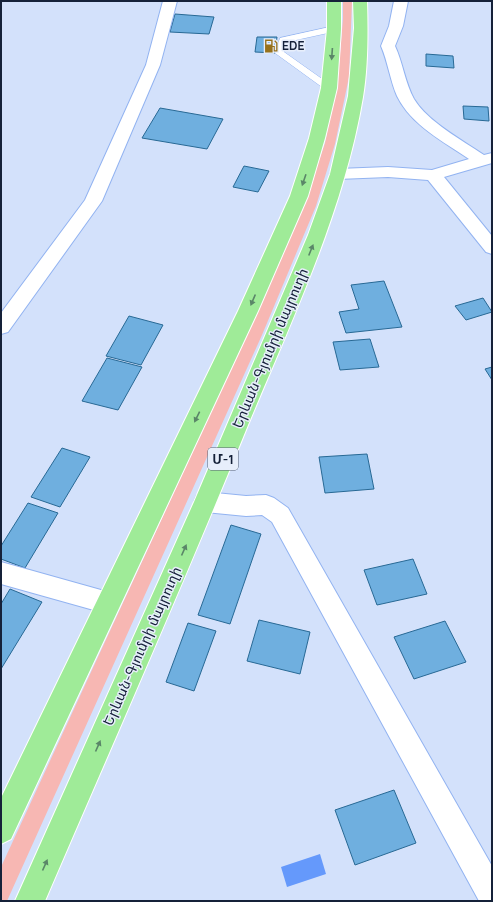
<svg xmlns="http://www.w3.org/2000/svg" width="493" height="902" font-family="Manrope,'Noto Sans Armenian',sans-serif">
	<rect width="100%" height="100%" fill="#d3e1fb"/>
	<polygon fill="#f7b7b3" points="343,1 352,1 349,77 335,144 316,206 262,335 7,901 1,901 1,867 248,332 304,205 325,143 338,77 343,19"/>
	<polygon fill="#6599fb" points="320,854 326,874 287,887 281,867"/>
	<g fill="#6fafdf" stroke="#286995">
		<polygon points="175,14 214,17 209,34 170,32"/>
		<polygon points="257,37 277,37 275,53 255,52"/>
		<polygon points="426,54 453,56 454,68 426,66"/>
		<polygon points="463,106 488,107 489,121 464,119"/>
		<polygon points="160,108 223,119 207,149 142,138"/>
		<polygon points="244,166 269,171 258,192 233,187"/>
		<polygon points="384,281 402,327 346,333 339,312 359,309 351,285"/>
		<polygon points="483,298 492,312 466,320 455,306"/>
		<polygon points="129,316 163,325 141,365 106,356"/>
		<polygon points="370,339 379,367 340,370 333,342"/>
		<polygon points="107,358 142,367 118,410 82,401"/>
		<polygon points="492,367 492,380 485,369"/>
		<polygon points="62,448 90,457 60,507 31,497"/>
		<polygon points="367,454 374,489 325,493 319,457"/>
		<polygon points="28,503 58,513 25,568 1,559 1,546"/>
		<polygon points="231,525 261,534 230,624 198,615"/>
		<polygon points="413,559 427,594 377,605 364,570"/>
		<polygon points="10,589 42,602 1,669 1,604"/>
		<polygon points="259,620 310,632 300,674 247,661"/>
		<polygon points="445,621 466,662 414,679 394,637"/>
		<polygon points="188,623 216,631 194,691 166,682"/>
		<polygon points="394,790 416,843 355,865 335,810"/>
	</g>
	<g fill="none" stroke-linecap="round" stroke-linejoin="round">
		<g stroke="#92b3f1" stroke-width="1">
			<polygon id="service" points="334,26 337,27 338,29 337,31 287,42 284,52 332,86 333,88 332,90 326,90 275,53 280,38"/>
		</g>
		<g stroke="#92b3f1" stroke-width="2">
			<g id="minor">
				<polygon points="163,1 177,1 160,65 102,201 8,332 1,334 1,313 85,200 146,65"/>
				<path d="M394,1H408L403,26L395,46C403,63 405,83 414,99C428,122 462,140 484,155L492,153V163L444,177L492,236V254L486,252L428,180L388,177L338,179L332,178L330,174L332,170L338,169L388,167L432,170L469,159C444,142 411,125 397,96C390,80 388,62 381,46L389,26Z"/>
				<polygon points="205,492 246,496 266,495 274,498 288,508 492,866 492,901 479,901 272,522 262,515 246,516 205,512 197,509 194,502 197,495"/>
				<polygon points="1,562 108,592 117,595 120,603 117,611 108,614 1,584"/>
			</g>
		</g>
		<g stroke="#fff" stroke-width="2">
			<g id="trunk">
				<polygon points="327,1 341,1 341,29 337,88 325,138 308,196 258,311 11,839 1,844 1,798 238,311 290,196 309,138 321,88 327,29"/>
				<path d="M353,1H367C368,31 368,68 363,97C344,211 292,319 248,425C183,585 113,743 45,901H15L194,502L308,235L330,174L348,96L354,28Z"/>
			</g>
		</g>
		<use href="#service" fill="#fff" fill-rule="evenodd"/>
		<use href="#minor" fill="#fff" fill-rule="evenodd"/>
		<use href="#trunk" fill="#9feb98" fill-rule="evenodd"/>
	</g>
	<defs><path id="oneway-solid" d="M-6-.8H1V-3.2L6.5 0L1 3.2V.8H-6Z"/></defs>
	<g fill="#5a8668">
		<use href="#oneway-solid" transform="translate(332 54) rotate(94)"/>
		<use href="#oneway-solid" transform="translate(304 180) rotate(109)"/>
		<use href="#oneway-solid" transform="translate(311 250) rotate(-68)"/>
		<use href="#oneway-solid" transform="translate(253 300) rotate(113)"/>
		<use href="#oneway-solid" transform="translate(197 417) rotate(116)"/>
		<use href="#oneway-solid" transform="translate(184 550) rotate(-66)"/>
		<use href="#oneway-solid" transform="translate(98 746) rotate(-66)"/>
		<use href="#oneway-solid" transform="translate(45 865) rotate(-66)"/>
	</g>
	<defs>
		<g id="fuel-bare" transform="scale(1.08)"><path d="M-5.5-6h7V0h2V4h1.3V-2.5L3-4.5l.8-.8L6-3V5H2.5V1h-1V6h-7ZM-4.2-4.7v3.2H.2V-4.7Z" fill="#97711b" stroke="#e7eefb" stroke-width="2.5" paint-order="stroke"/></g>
	</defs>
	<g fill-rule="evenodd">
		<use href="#fuel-bare" x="271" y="46"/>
	</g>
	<g text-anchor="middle" stroke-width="3" stroke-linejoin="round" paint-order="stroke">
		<g font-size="12" font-weight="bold" fill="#152139" stroke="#e7eefb" text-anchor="start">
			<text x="282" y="50">EDE</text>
		</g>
		<rect fill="#e7eefb" stroke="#545e73" stroke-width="1" x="208" y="448" width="30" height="22" rx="3"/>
		<g font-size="13" font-weight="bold" fill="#152139">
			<text x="223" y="464">Մ-1</text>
		</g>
		<g font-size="14" fill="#152139" stroke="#e7eefb">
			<text transform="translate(270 348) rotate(-67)" y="5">Երևան-Գյումրի մայրուղի</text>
			<text transform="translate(142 646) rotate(-66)" y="5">Երևան-Գյումրի մայրուղի</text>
		</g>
	</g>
	<rect width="493" height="902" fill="none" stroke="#152139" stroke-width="4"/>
</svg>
